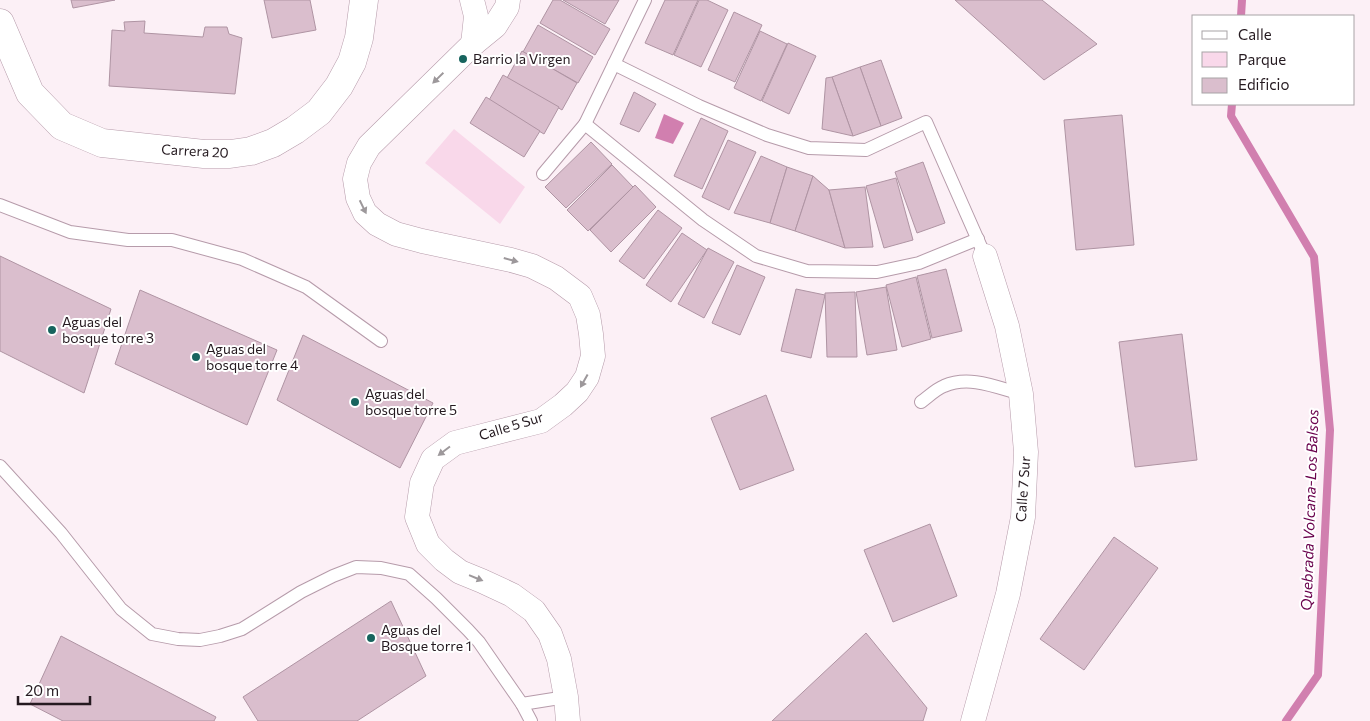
<svg xmlns="http://www.w3.org/2000/svg" width="1370" height="721" font-family="Commissioner,sans-serif">
	<rect width="100%" height="100%" fill="#fcf0f6"/>
	<polygon fill="#f9d8ea" points="454,129 525,187 500,224 425,163"/>
	<polygon fill="#d17faf" points="664,114 684,123 673,144 655,138"/>
	<g fill="none" stroke-linecap="round" stroke-linejoin="round">
		<g stroke="#d17faf" stroke-width="8">
			<polyline points="1241,16 1242,0"/>
			<polyline points="1232,104 1231,116 1314,257 1330,430 1318,675 1286,721"/>
		</g>
	</g>
	<g fill="#dabecd" stroke="#af94a3">
		<polygon points="71,0 115,0 73,8"/>
		<polygon points="264,0 310,0 316,30 272,38"/>
		<polygon points="553,0 560,0 610,29 595,55 540,23"/>
		<polygon points="563,0 619,0 605,24"/>
		<polygon points="665,0 698,0 673,55 645,43"/>
		<polygon points="699,0 707,0 728,10 701,67 674,55"/>
		<polygon points="955,0 1042,0 1097,44 1044,80"/>
		<polygon points="734,12 762,25 735,82 708,70"/>
		<polygon points="145,21 144,33 203,37 205,27 227,27 229,34 242,38 235,94 109,86 112,30 125,31 124,22"/>
		<polygon points="538,25 593,57 578,83 523,52"/>
		<polygon points="760,31 787,44 761,101 734,88"/>
		<polygon points="788,43 816,56 789,114 762,101"/>
		<polygon points="522,51 577,83 562,110 507,78"/>
		<polygon points="881,60 902,118 881,126 860,67"/>
		<polygon points="860,67 881,126 853,136 832,77"/>
		<polygon points="503,75 559,107 544,134 488,102"/>
		<polygon points="832,77 853,136 822,129 826,78"/>
		<polygon points="634,92 656,104 639,132 620,124"/>
		<polygon points="486,97 540,131 524,157 470,123"/>
		<polygon points="1122,115 1134,245 1076,250 1064,120"/>
		<polygon points="701,118 728,131 702,189 674,176"/>
		<polygon points="728,140 756,152 729,210 702,197"/>
		<polygon points="591,142 612,164 566,208 545,187"/>
		<polygon points="761,156 787,167 770,223 734,213"/>
		<polygon points="923,162 945,223 917,233 895,172"/>
		<polygon points="612,165 633,187 588,231 567,210"/>
		<polygon points="787,167 813,176 795,231 770,223"/>
		<polygon points="813,176 829,190 845,248 795,231"/>
		<polygon points="896,178 913,240 884,248 866,186"/>
		<polygon points="635,185 656,207 611,252 590,230"/>
		<polygon points="865,187 873,247 845,248 829,190"/>
		<polygon points="658,210 682,228 644,279 619,261"/>
		<polygon points="682,233 707,250 671,302 646,285"/>
		<polygon points="708,248 734,262 704,318 678,304"/>
		<polygon points="0,256 111,309 84,393 0,351"/>
		<polygon points="737,265 765,277 740,335 712,323"/>
		<polygon points="946,269 962,331 932,338 917,276"/>
		<polygon points="916,277 931,339 902,347 886,285"/>
		<polygon points="886,287 897,350 867,355 856,292"/>
		<polygon points="796,289 825,295 811,358 781,351"/>
		<polygon points="140,290 277,350 247,425 115,364"/>
		<polygon points="855,292 857,357 827,357 825,293"/>
		<polygon points="1182,334 1197,460 1135,467 1119,342"/>
		<polygon points="303,335 433,403 400,468 277,400"/>
		<polygon points="766,395 794,470 740,490 711,418"/>
		<polygon points="930,524 957,596 893,622 864,550"/>
		<polygon points="1114,537 1158,568 1084,670 1040,639"/>
		<polygon points="391,601 426,676 357,721 258,721 243,697"/>
		<polygon points="866,633 927,708 923,721 772,721"/>
		<polygon points="61,636 216,717 214,721 63,721 30,704"/>
	</g>
	<g fill="none" stroke-linecap="round" stroke-linejoin="round">
		<g stroke="#b69baa" stroke-width="14">
			<g id="lane">
				<polyline points="614,64 699,106 767,135 809,148 866,150 926,122 985,256"/>
				<polyline points="585,124 703,220 756,256 807,271 877,272 919,263 978,239"/>
				<polyline points="543,174 585,124 645,0"/>
				<polyline points="0,205 70,232 128,240 172,240 242,259 306,287 381,341"/>
				<path d="M921,402C928,397 936,389 944,386C969,375 996,387 1021,394"/>
				<polyline points="0,466 61,533 121,609 152,634 178,639 200,640 220,636 242,629 301,592 333,576 356,567 381,568 409,574 436,598 468,630 479,642 522,704 531,721"/>
				<polyline points="522,704 566,697"/>
			</g>
		</g>
		<g stroke="#b69baa" stroke-width="25">
			<g id="street">
				<polyline points="472,0 476,16 473,44"/>
				<polyline points="508,0 507,7 495,26 473,44 369,146 359,163 355,179 358,198 365,213 377,224 396,234 422,241 511,260 532,266 556,278 580,296 588,315 591,334 593,356 587,377 577,392 563,405 541,421 455,443 433,459 422,483 417,517 428,544 444,560 460,572 482,581 512,595 534,611 550,634 559,659 566,697 568,721"/>
				<polyline points="973,721 1008,594 1023,517 1026,452 1021,394 1007,326 985,256"/>
			</g>
		</g>
		<g stroke="#b69baa" stroke-width="29">
			<polyline id="secondary" points="0,23 30,93 62,126 102,143 204,154 230,154 251,151 273,143 295,130 319,112 339,86 352,62 359,38 364,0"/>
		</g>
		<use href="#lane" stroke="#fff" stroke-width="12"/>
		<use href="#street" stroke="#fff" stroke-width="24"/>
		<use href="#secondary" stroke="#fff" stroke-width="28"/>
	</g>
	<defs><path id="oneway-solid" d="M-6-.8H1V-3.2L6.5 0L1 3.2V.8H-6Z" transform="scale(1.25)"/></defs>
	<g fill="#9d989b">
		<use href="#oneway-solid" transform="translate(438 78) rotate(136)"/>
		<use href="#oneway-solid" transform="translate(363 207) rotate(64)"/>
		<use href="#oneway-solid" transform="translate(511 260) rotate(15)"/>
		<use href="#oneway-solid" transform="translate(584 381) rotate(119)"/>
		<use href="#oneway-solid" transform="translate(444 451) rotate(143)"/>
		<use href="#oneway-solid" transform="translate(476 578) rotate(22)"/>
	</g>
	<g fill="#17645e" stroke="#fff" stroke-width="2">
		<circle cx="463" cy="59" r="5"/>
		<circle cx="52" cy="330" r="5"/>
		<circle cx="196" cy="357" r="5"/>
		<circle cx="355" cy="402" r="5"/>
		<circle cx="371" cy="638" r="5"/>
	</g>
	<g text-anchor="middle" stroke-width="4" stroke-linejoin="round" paint-order="stroke">
		<g font-size="14" fill="#251a20" stroke="#fff" text-anchor="start">
			<text x="473" y="64">Barrio la Virgen</text>
			<text x="62" y="327">Aguas del<tspan x="62" dy="16">bosque torre 3</tspan></text>
			<text x="206" y="354">Aguas del<tspan x="206" dy="16">bosque torre 4</tspan></text>
			<text x="365" y="399">Aguas del<tspan x="365" dy="16">bosque torre 5</tspan></text>
			<text x="381" y="635">Aguas del<tspan x="381" dy="16">Bosque torre 1</tspan></text>
		</g>
		<g font-size="14" fill="#251a20" stroke="#fff">
			<text transform="translate(195 151) rotate(3)" y="5">Carrera 20</text>
			<text transform="translate(511 426) rotate(-17)" y="5">Calle 5 Sur</text>
			<text transform="translate(1023 489) rotate(-86)" y="5">Calle 7 Sur</text>
		</g>
		<g font-size="15" font-style="italic" fill="#69014c" stroke="#fff">
			<text transform="translate(1310 510) rotate(-88)" y="5">Quebrada Volcana-Los Balsos</text>
		</g>
	</g>
	<rect x="1192" y="15" width="162" height="90" fill="#ffffff" stroke="#a8a3a6"/>
	<rect x="1202" y="31" width="25" height="8" fill="#ffffff" stroke="#a8a3a6"/>
	<text x="1238" y="40" font-size="15" fill="#251a20">Calle</text>
	<rect x="1202" y="52" width="25" height="15" fill="#f9d8ea" stroke="#a8a3a6"/>
	<text x="1238" y="65" font-size="15" fill="#251a20">Parque</text>
	<rect x="1202" y="78" width="25" height="15" fill="#dabecd" stroke="#a8a3a6"/>
	<text x="1238" y="90" font-size="15" fill="#251a20">Edificio</text>
	<path d="M18 696v8h72v-8" fill="none" stroke="#251a20" stroke-width="2.5"/>
	<text x="25" y="696" font-size="15" fill="#251a20" stroke="#ffffff" stroke-width="4" paint-order="stroke">20 m</text>
</svg>
